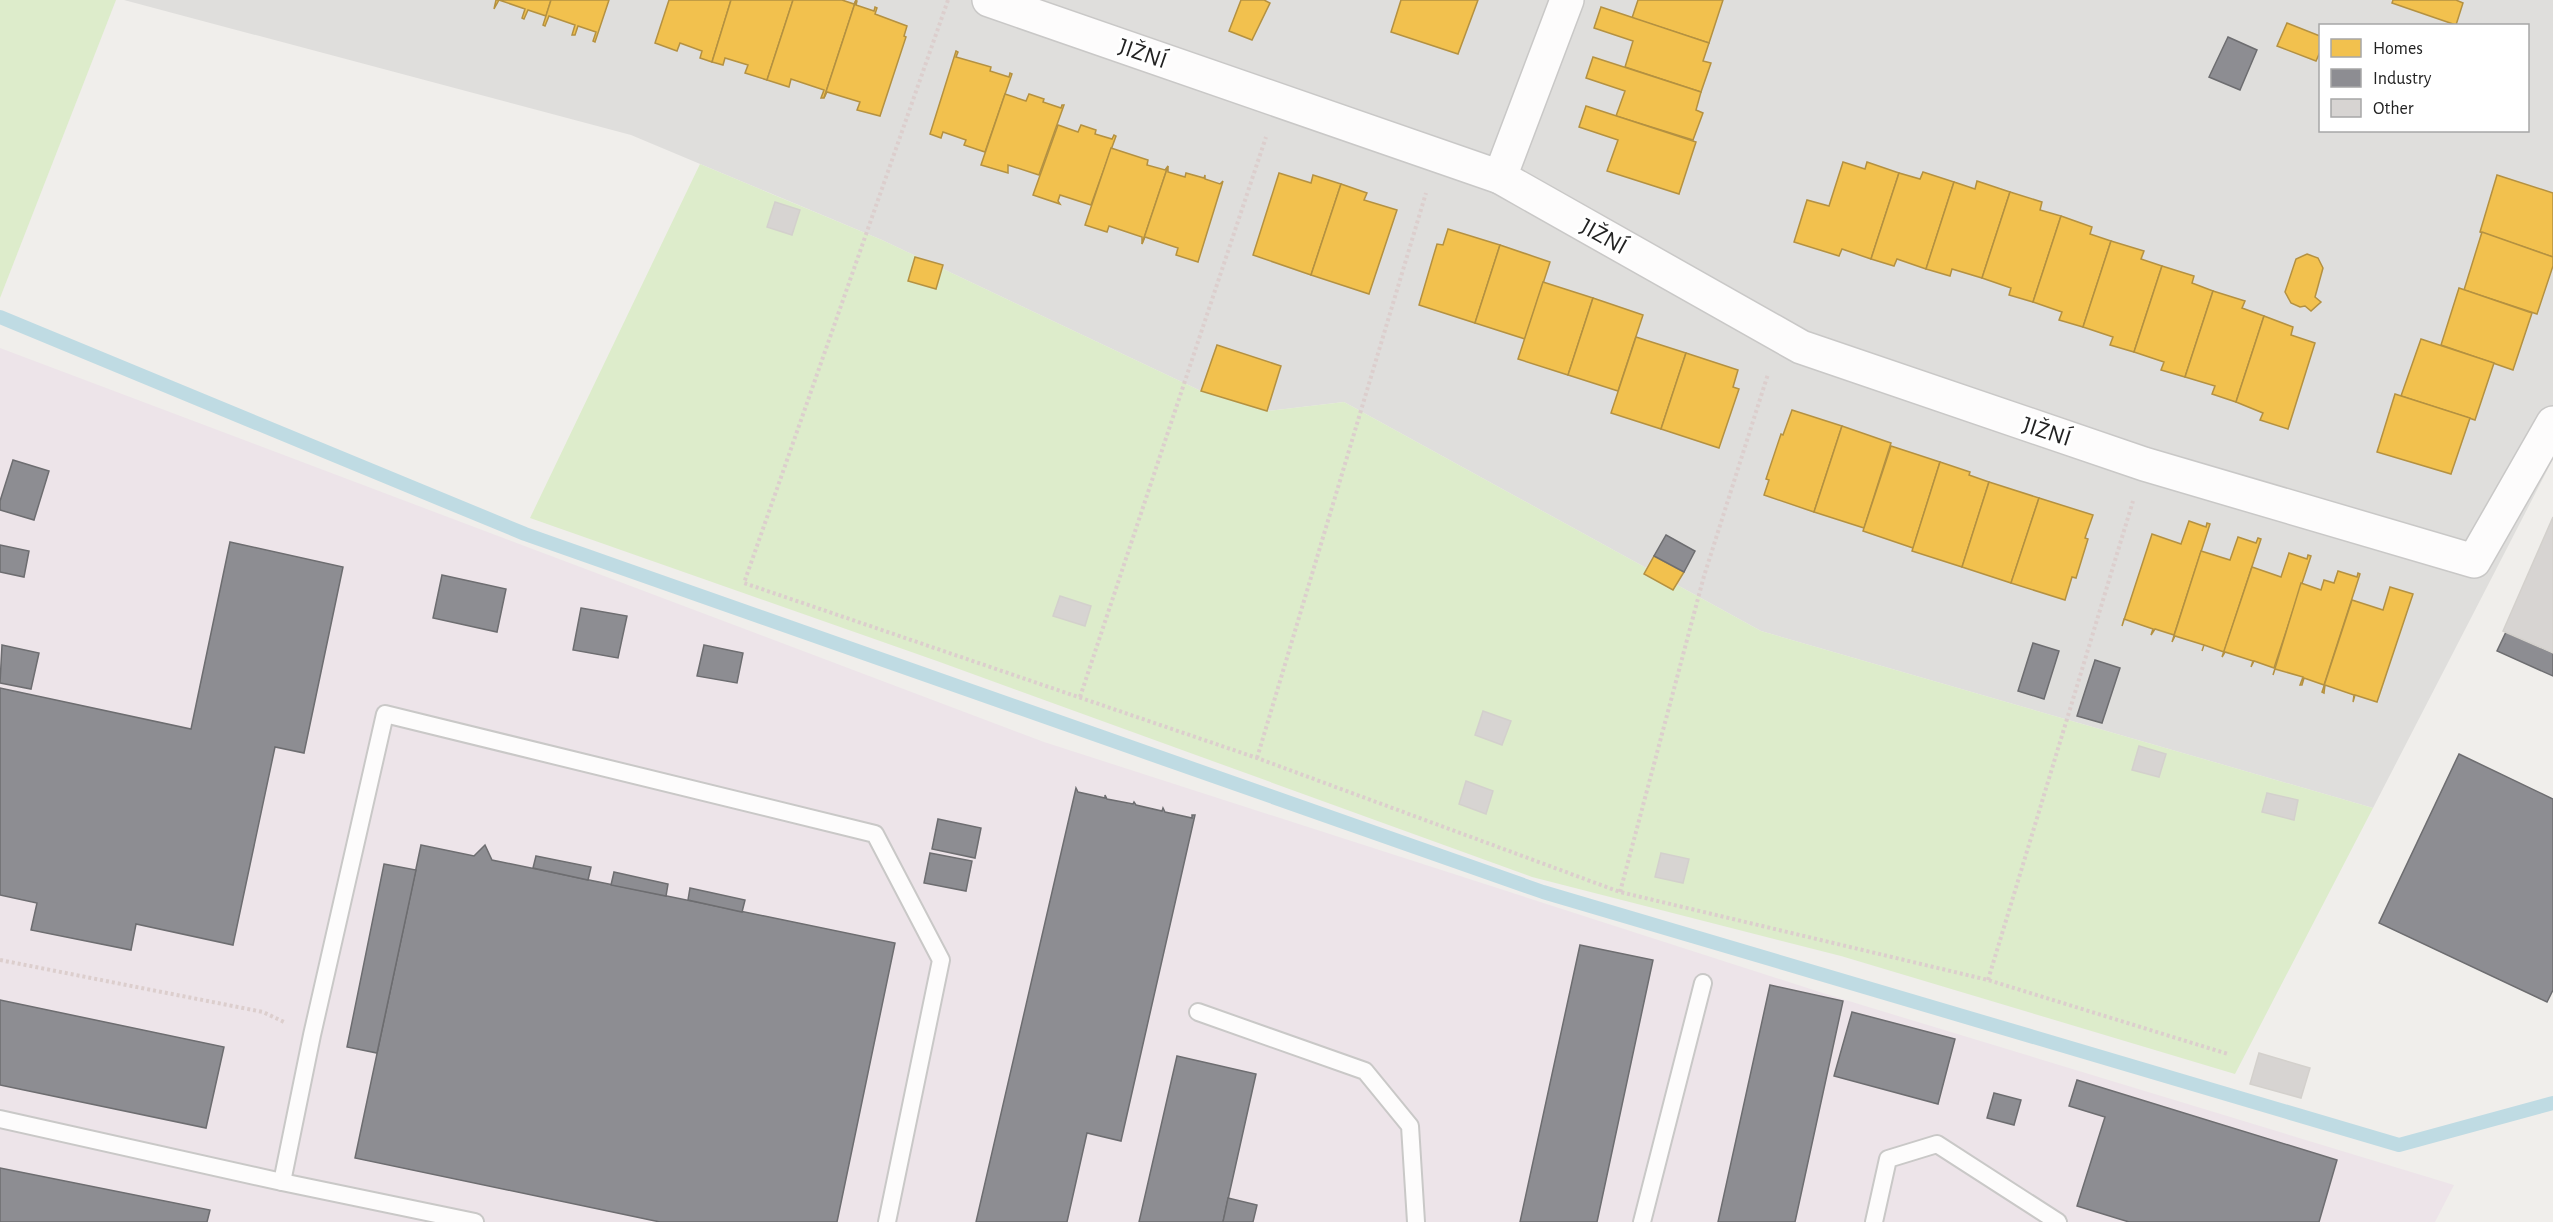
<svg xmlns="http://www.w3.org/2000/svg" width="2553" height="1222" font-family="'Alegreya Sans',sans-serif">
	<rect width="100%" height="100%" fill="#f0eeeb"/>
	<path fill="#dfdedc" fill-rule="evenodd" d="M124,0H2553V459L2373,808L1761,631L1344,402L1267,411L1201,391L882,240L631,135ZM2320,26H2528V130H2320Z"/>
	<polygon fill="#ede4e9" points="0,348 1044,742 1829,995 2454,1185 2435,1222 0,1222"/>
	<g fill="#ddeccb">
		<polygon points="0,0 116,0 0,298"/>
		<polygon points="700,164 882,240 1201,391 1267,411 1344,402 1761,631 2373,808 2235,1074 1841,956 1532,877 937,661 530,518"/>
	</g>
	<g fill="#f2c14e" stroke="#b49141" stroke-width="1.5">
		<polygon points="496,0 551,0 546,16 528,10 524,19 522,18 525,9 499,0 494,9"/>
		<polygon points="551,0 609,0 595,42 593,41 596,32 578,26 575,35 572,35 575,25 549,16 545,26 543,25"/>
		<polygon points="669,0 731,0 712,62 700,58 702,51 680,43 677,51 655,43"/>
		<polygon points="731,0 793,0 767,80 745,73 748,65 725,58 723,65 712,62"/>
		<polygon points="793,0 842,0 854,4 856,0 824,98 821,98 824,90 791,79 789,87 767,80"/>
		<polygon points="856,0 857,1 856,5 874,11 875,7 877,8 875,14 907,26 904,36 906,37 880,116 857,110 860,102 827,92 824,98"/>
		<polygon points="1241,0 1264,0 1270,3 1252,40 1229,31"/>
		<polygon points="1401,0 1478,0 1458,54 1391,32"/>
		<polygon points="1638,0 1723,0 1709,43 1632,18"/>
		<polygon points="2393,0 2456,0 2463,3 2456,25 2392,3"/>
		<polygon points="1601,7 1709,43 1703,61 1711,63 1701,92 1625,67 1633,41 1594,28"/>
		<polygon points="2287,23 2320,36 2320,52 2316,61 2277,46"/>
		<polygon points="956,51 958,52 956,57 991,67 990,71 1009,77 1010,73 1012,74 985,152 964,145 966,140 943,132 941,138 930,134"/>
		<polygon points="1593,57 1701,92 1696,110 1703,113 1693,140 1616,116 1625,91 1586,78"/>
		<polygon points="1005,94 1026,101 1029,94 1044,99 1043,102 1061,108 1062,105 1064,105 1039,175 1008,165 1008,173 981,165"/>
		<polygon points="1586,106 1696,142 1679,194 1607,171 1618,140 1579,127"/>
		<polygon points="1058,125 1078,132 1081,125 1096,130 1095,134 1112,139 1114,135 1116,136 1091,205 1060,195 1058,201 1060,204 1033,195"/>
		<polygon points="1111,148 1148,160 1147,165 1165,170 1168,166 1142,244 1142,237 1109,226 1107,232 1085,225"/>
		<polygon points="1843,162 1865,169 1867,162 1899,173 1871,259 1842,249 1839,256 1794,242 1807,200 1829,206"/>
		<polygon points="1168,166 1168,172 1185,177 1186,173 1204,178 1205,175 1205,179 1220,184 1223,181 1198,262 1176,255 1178,248 1145,237 1142,244"/>
		<polygon points="1923,172 1954,182 1926,269 1897,259 1894,266 1871,259 1899,173 1920,179"/>
		<polygon points="1279,173 1311,183 1313,175 1341,184 1311,275 1253,255"/>
		<polygon points="2497,175 2553,193 2553,257 2480,232"/>
		<polygon points="1977,181 2010,192 1982,278 1952,269 1950,276 1926,269 1954,182 1975,189"/>
		<polygon points="1341,184 1367,193 1364,200 1397,210 1369,294 1311,275"/>
		<polygon points="2010,192 2042,202 2040,210 2061,216 2033,302 2009,295 2011,288 1982,278"/>
		<polygon points="2061,216 2092,227 2090,234 2111,241 2083,327 2059,320 2062,312 2033,302"/>
		<polygon points="1448,229 1500,245 1475,323 1419,305 1437,244 1443,245"/>
		<polygon points="2482,232 2553,257 2553,266 2537,314 2464,290"/>
		<polygon points="2111,241 2144,251 2141,259 2162,266 2134,352 2110,345 2113,337 2083,327"/>
		<polygon points="1500,245 1550,262 1525,339 1475,323"/>
		<polygon points="2307,254 2318,258 2323,268 2315,297 2321,302 2311,311 2305,306 2300,307 2291,303 2285,292 2296,259"/>
		<polygon points="915,257 943,265 936,289 908,281"/>
		<polygon points="2162,266 2194,276 2192,283 2213,291 2185,377 2161,370 2164,362 2134,352"/>
		<polygon points="1543,282 1593,298 1568,375 1518,359"/>
		<polygon points="2459,288 2532,313 2513,370 2441,345"/>
		<polygon points="2213,291 2245,301 2242,308 2264,316 2236,402 2212,394 2215,386 2185,377"/>
		<polygon points="1593,298 1643,315 1618,391 1568,375"/>
		<polygon points="2264,316 2293,327 2291,335 2315,343 2288,429 2260,420 2263,413 2236,402"/>
		<polygon points="1636,337 1686,353 1661,429 1611,413"/>
		<polygon points="2421,339 2494,363 2475,420 2401,396"/>
		<polygon points="1217,345 1281,366 1267,411 1201,391"/>
		<polygon points="1686,353 1738,370 1733,387 1739,389 1719,448 1661,429"/>
		<polygon points="2395,394 2470,418 2451,474 2377,452"/>
		<polygon points="1792,410 1842,426 1814,512 1764,495 1769,480 1766,479 1781,434 1783,435"/>
		<polygon points="1842,426 1891,443 1864,528 1814,512"/>
		<polygon points="1891,446 1940,462 1913,548 1863,531"/>
		<polygon points="1940,462 1970,472 1969,475 1989,482 1962,567 1912,551"/>
		<polygon points="1989,482 2039,498 2011,583 1962,567"/>
		<polygon points="2039,498 2093,515 2085,538 2088,539 2076,578 2072,577 2065,600 2011,583"/>
		<polygon points="2189,521 2206,527 2207,523 2210,524 2174,635 2155,629 2151,635 2153,629 2124,619 2122,626 2152,534 2181,544"/>
		<polygon points="2238,537 2256,543 2258,538 2261,539 2224,652 2204,645 2202,651 2204,645 2175,636 2172,642 2201,551 2230,560"/>
		<polygon points="2289,553 2307,559 2308,555 2311,556 2274,668 2254,661 2251,667 2253,661 2225,652 2222,657 2252,567 2281,577"/>
		<polygon points="1654,556 1684,572 1673,590 1644,574"/>
		<polygon points="2338,571 2357,577 2358,573 2360,574 2324,685 2304,678 2302,685 2300,685 2303,677 2275,669 2273,675 2301,583 2321,590 2324,580 2334,583"/>
		<polygon points="2390,587 2413,594 2377,702 2355,695 2353,702 2354,695 2325,685 2324,693 2322,692 2352,600 2383,610"/>
	</g>
	<g fill="#8d8d92" stroke="#6d6d70" stroke-width="1.5">
		<polygon points="2228,37 2257,50 2240,90 2209,77"/>
		<polygon points="13,460 49,471 34,520 0,510 0,501"/>
		<polygon points="1666,535 1695,551 1684,572 1654,556"/>
		<polygon points="230,542 343,567 304,753 275,747 233,945 136,924 131,950 31,930 37,903 0,895 0,688 191,729"/>
		<polygon points="0,545 29,551 24,577 0,572"/>
		<polygon points="442,575 506,589 497,632 433,618"/>
		<polygon points="581,608 627,616 618,658 573,650"/>
		<polygon points="2506,632 2553,653 2553,676 2497,651"/>
		<polygon points="2033,643 2059,651 2044,699 2018,691"/>
		<polygon points="2,645 39,653 31,689 0,683"/>
		<polygon points="704,645 743,653 737,683 697,676"/>
		<polygon points="2095,660 2120,668 2102,723 2077,716"/>
		<polygon points="2459,754 2553,799 2553,990 2547,1002 2379,923"/>
		<polygon points="1076,788 1078,792 1105,798 1105,795 1107,799 1133,804 1134,802 1136,805 1162,811 1163,808 1165,812 1192,818 1192,815 1195,815 1121,1141 1087,1133 1067,1222 976,1222"/>
		<polygon points="938,819 981,828 975,858 932,849"/>
		<polygon points="421,845 474,856 485,845 492,860 895,943 837,1222 660,1222 355,1158"/>
		<polygon points="930,853 972,861 966,891 924,883"/>
		<polygon points="536,856 591,867 588,880 533,868"/>
		<polygon points="384,864 416,870 377,1053 347,1047"/>
		<polygon points="614,872 668,884 666,896 611,885"/>
		<polygon points="690,888 745,900 742,912 688,900"/>
		<polygon points="1580,945 1653,960 1597,1222 1520,1222"/>
		<polygon points="1770,985 1843,1001 1795,1222 1718,1222"/>
		<polygon points="0,1000 224,1047 206,1128 0,1085"/>
		<polygon points="1852,1012 1955,1039 1938,1104 1834,1076"/>
		<polygon points="1177,1056 1256,1074 1223,1222 1139,1222"/>
		<polygon points="2077,1080 2337,1160 2319,1222 2129,1222 2077,1206 2105,1117 2069,1106"/>
		<polygon points="1994,1093 2021,1100 2014,1125 1987,1118"/>
		<polygon points="0,1168 210,1210 207,1222 0,1222"/>
		<polygon points="1228,1198 1257,1205 1253,1222 1223,1222"/>
	</g>
	<g fill="none" stroke-linecap="round" stroke-linejoin="round">
		<polyline stroke="#bfdbe3" stroke-width="14" points="0,317 525,534 1543,892 2399,1145 2553,1103"/>
	</g>
	<g fill="#d7d4d2" stroke="#d3d0cc" stroke-width="1.5">
		<polygon points="775,202 800,210 792,235 767,227"/>
		<polygon points="2553,517 2553,653 2503,631"/>
		<polygon points="1060,596 1091,606 1085,626 1053,616"/>
		<polygon points="1483,711 1511,721 1502,745 1475,735"/>
		<polygon points="2139,746 2166,754 2159,777 2132,770"/>
		<polygon points="1466,781 1493,791 1486,814 1459,804"/>
		<polygon points="2267,793 2298,800 2294,820 2262,812"/>
		<polygon points="1661,853 1689,859 1683,883 1655,877"/>
		<polygon points="2259,1053 2310,1068 2301,1098 2250,1084"/>
	</g>
	<g fill="none" stroke-linecap="round" stroke-linejoin="round">
		<g stroke="#c9c8c7" stroke-width="20">
			<g id="service">
				<polyline points="1198,1012 1365,1071 1410,1126 1416,1222"/>
				<polyline points="0,1119 282,1182 475,1222"/>
				<polyline points="282,1182 312,1035 385,714 875,834 941,960 887,1222"/>
				<polyline points="1642,1222 1703,983"/>
				<polyline points="1874,1222 1888,1159 1937,1144 2058,1222"/>
			</g>
		</g>
		<g stroke="#c9c8c7" stroke-width="36">
			<g id="minor">
				<polyline points="989,0 1500,177"/>
				<polyline points="1567,0 1500,177 1801,347 2144,464 2474,561 2553,423"/>
			</g>
		</g>
		<g stroke="#dccecd" stroke-width="4" stroke-dasharray="3 3" stroke-linecap="butt">
			<polyline points="948,0 744,583 1257,758 1620,892 1988,980 2228,1054"/>
			<polyline points="1080,697 1266,137"/>
			<polyline points="1257,758 1426,193"/>
			<polyline points="1620,892 1704,576 1768,374"/>
			<polyline points="0,960 263,1012 284,1022"/>
			<polyline points="1988,980 2133,501"/>
		</g>
		<use href="#service" stroke="#fdfcfc" stroke-width="16"/>
		<use href="#minor" stroke="#fdfcfc" stroke-width="33"/>
	</g>
	<g text-anchor="middle" stroke-width="6" stroke-linejoin="round" paint-order="stroke">
		<g font-size="24" fill="#222" stroke="#fff">
			<text transform="translate(1143 53) rotate(19)" y="8">JIŽNÍ</text>
			<text transform="translate(1604 236) rotate(29)" y="8">JIŽNÍ</text>
			<text transform="translate(2047 431) rotate(18)" y="8">JIŽNÍ</text>
		</g>
	</g>
	<rect x="2319" y="24" width="210" height="108" fill="#ffffff" stroke="#a7a7a7" stroke-width="1.5"/>
	<rect x="2331" y="39" width="30" height="18" fill="#f2c14e" stroke="#a7a7a7" stroke-width="1.5"/>
	<text x="2373" y="54" font-size="18" fill="#222222">Homes</text>
	<rect x="2331" y="69" width="30" height="18" fill="#8d8d92" stroke="#a7a7a7" stroke-width="1.5"/>
	<text x="2373" y="84" font-size="18" fill="#222222">Industry</text>
	<rect x="2331" y="99" width="30" height="18" fill="#d7d4d2" stroke="#a7a7a7" stroke-width="1.5"/>
	<text x="2373" y="114" font-size="18" fill="#222222">Other</text>
</svg>
